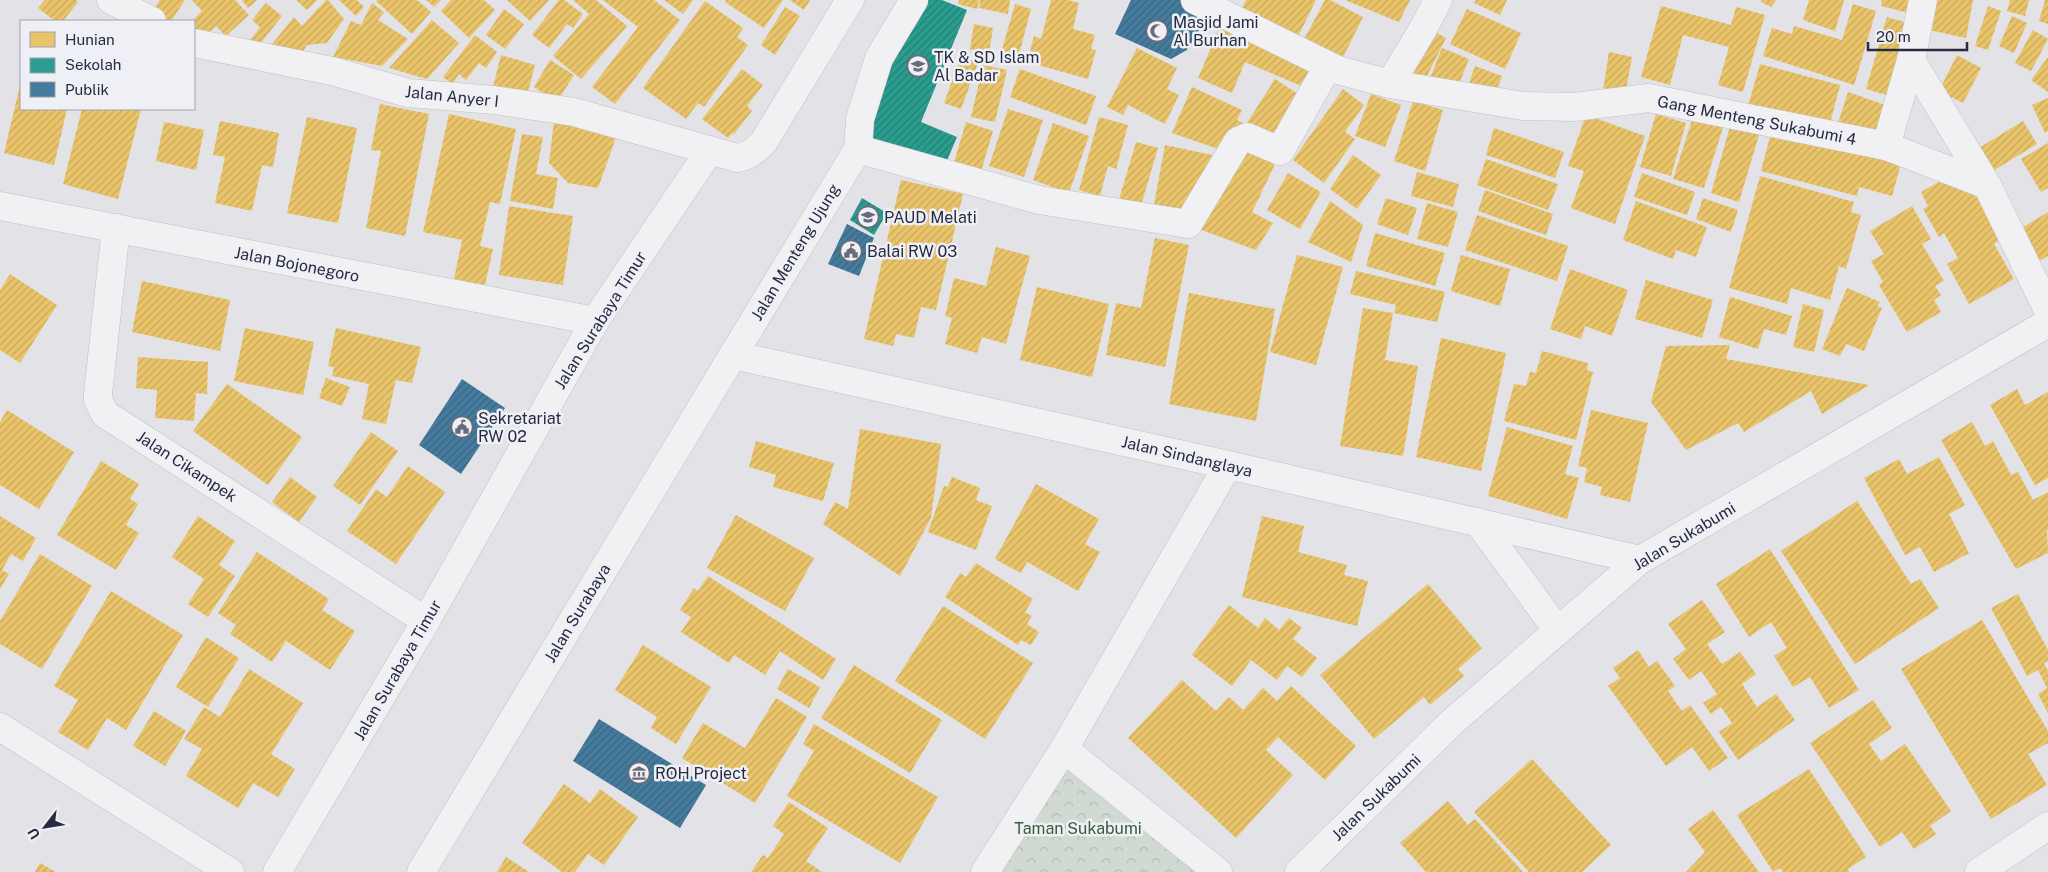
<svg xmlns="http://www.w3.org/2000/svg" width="2048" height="872" font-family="'Public Sans',sans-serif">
	<defs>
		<pattern id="park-crowns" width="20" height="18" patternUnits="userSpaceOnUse" patternTransform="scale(1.25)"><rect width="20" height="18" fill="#d0dad2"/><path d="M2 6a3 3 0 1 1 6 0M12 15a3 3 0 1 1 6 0" fill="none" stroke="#b3bbb5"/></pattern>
		<pattern id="homes-hatch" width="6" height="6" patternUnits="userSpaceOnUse" patternTransform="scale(1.25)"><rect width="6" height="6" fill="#e9c46a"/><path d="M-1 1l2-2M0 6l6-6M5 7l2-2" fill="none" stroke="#c8a95d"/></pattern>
		<pattern id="schools-hatch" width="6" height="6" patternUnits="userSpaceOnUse" patternTransform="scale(1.25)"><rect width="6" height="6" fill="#2a9d8f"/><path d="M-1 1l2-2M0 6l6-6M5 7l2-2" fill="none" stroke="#248076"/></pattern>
		<pattern id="public-hatch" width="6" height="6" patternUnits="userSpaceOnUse" patternTransform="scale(1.25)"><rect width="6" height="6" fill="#457b9d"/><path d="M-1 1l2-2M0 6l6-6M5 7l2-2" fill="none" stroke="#3a6581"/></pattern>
	</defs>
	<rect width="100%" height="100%" fill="#e2e2e7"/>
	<polygon fill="url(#park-crowns)" points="1066,763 1201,872 996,872"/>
	<g fill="url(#homes-hatch)">
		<polygon points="45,0 76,0 78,2 63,21 55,21 38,8"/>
		<polygon points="160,0 185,0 171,21 167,21 152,12"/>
		<polygon points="192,0 235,0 249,15 226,36 216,26 203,38 194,28 194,21 192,21 202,11"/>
		<polygon points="242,0 257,0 248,8"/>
		<polygon points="296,0 317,0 307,10"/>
		<polygon points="326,0 328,0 344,19 327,43 307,45 297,61 264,54 294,17 302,26"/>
		<polygon points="339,0 357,0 364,7 356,16"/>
		<polygon points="377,0 417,0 431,12 412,34 376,1"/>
		<polygon points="426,0 441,0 434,7"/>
		<polygon points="451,0 484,0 495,10 469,38 441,11"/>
		<polygon points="507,0 549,0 530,21"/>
		<polygon points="559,0 564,0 583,14 573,28 567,24 549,48 532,35"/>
		<polygon points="573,0 596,0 627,26 581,79 553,56 589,14"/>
		<polygon points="603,0 654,0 680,20 615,104 592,87 638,27"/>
		<polygon points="664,0 693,0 683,14"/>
		<polygon points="726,0 783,0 764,28 725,2"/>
		<polygon points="790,0 810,0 804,10"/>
		<polygon points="959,0 979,0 977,9 958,4"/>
		<polygon points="980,0 1010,0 1008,14 979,8"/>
		<polygon points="1051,0 1068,0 1079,3 1073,29 1095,35 1091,49 1096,50 1088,79 1027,62 1034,36 1041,39"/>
		<polygon points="1246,0 1316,0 1293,47 1236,20"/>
		<polygon points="1325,0 1330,0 1363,17 1338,67 1300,47"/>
		<polygon points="1345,0 1410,0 1399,22"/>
		<polygon points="1476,0 1507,0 1500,15 1474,3"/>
		<polygon points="1762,0 1776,0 1771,7 1761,2"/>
		<polygon points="1809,0 1844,0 1835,31 1803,20"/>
		<polygon points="1882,0 1916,0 1912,14 1881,6"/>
		<polygon points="1934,0 1973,0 1966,38 1929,30"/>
		<polygon points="2010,0 2029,0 2025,16 2007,11"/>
		<polygon points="2045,0 2048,0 2048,24 2039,21"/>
		<polygon points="705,1 743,28 737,37 748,45 704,107 698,103 686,119 643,88"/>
		<polygon points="266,3 282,16 256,49 248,43 260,27 252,20"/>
		<polygon points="372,3 384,12 378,20 408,39 382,66 333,57 351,21 361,25"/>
		<polygon points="1015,4 1031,9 1018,58 1001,53"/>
		<polygon points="1853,4 1876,11 1854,85 1763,56 1772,28 1792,34 1794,26 1842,40"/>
		<polygon points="1661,6 1731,25 1736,7 1765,15 1743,92 1718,85 1729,47 1683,35 1670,85 1641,77"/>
		<polygon points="1988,6 2001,11 1988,50 1975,46"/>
		<polygon points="785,7 800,16 775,55 761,45"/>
		<polygon points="504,9 524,24 505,49 486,35"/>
		<polygon points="1467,9 1521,33 1505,69 1450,44"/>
		<polygon points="2012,16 2027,23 2014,53 1999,46"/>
		<polygon points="1887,17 1912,24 1890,96 1866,89"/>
		<polygon points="432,20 459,43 427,79 389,68"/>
		<polygon points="974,24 993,28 989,53 970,49"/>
		<polygon points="1221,24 1323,68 1313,91 1245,62 1232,93 1198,78"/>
		<polygon points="1426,27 1446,38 1422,86 1401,75"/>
		<polygon points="2033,30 2048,39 2031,71 2015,63"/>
		<polygon points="475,35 497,52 486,68 479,63 466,80 459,74 452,84 443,77"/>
		<polygon points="1137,48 1177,68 1167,89 1179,95 1165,124 1128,105 1123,115 1107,107"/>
		<polygon points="1442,48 1469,59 1455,94 1428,83"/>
		<polygon points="1609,52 1632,57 1624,101 1602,97"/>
		<polygon points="501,55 535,65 527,96 493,87"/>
		<polygon points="1957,55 1981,68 1963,103 1939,91"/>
		<polygon points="961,57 978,63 961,109 944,103"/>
		<polygon points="2048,57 2048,92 2031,80"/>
		<polygon points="550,60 574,75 557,102 534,87"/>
		<polygon points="1760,64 1840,85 1829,128 1748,106"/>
		<polygon points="983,65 1007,70 995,122 971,117"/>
		<polygon points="1475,66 1502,76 1493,100 1467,89"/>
		<polygon points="742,69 763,85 747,106 752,111 734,134 732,133 728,138 702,119"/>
		<polygon points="1020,69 1096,96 1086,125 1010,97"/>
		<polygon points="1275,79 1309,101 1281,145 1247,123"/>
		<polygon points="21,81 21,109 67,109 54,165 4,153"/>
		<polygon points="1192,87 1242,110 1237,120 1243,123 1234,143 1224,151 1172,133"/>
		<polygon points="1343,89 1364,105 1345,132 1355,139 1324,183 1293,160"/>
		<polygon points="1848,92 1888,106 1877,139 1837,126"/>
		<polygon points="1371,94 1401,105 1385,147 1355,136"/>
		<polygon points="2048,98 2048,131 2045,133 2032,105"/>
		<polygon points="1413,101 1443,110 1425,171 1394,161"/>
		<polygon points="380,104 429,114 405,236 366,228 381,151 371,150"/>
		<polygon points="82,109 141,109 118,199 63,184"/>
		<polygon points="1008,109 1043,120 1024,177 989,166"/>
		<polygon points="1695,111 1725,121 1704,188 1673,179"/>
		<polygon points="555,112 619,129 598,188 568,183 549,163"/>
		<polygon points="449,114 516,129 500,204 490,202 480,246 493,249 485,285 454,279 462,240 423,232"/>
		<polygon points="1656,114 1686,123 1671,176 1640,167"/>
		<polygon points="1586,115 1645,136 1615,224 1571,208 1584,171 1568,166"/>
		<polygon points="1733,116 1762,125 1739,202 1711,193"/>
		<polygon points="307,117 357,128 338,223 287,213"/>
		<polygon points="1099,117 1128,125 1116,169 1108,166 1100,196 1079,190"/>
		<polygon points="220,121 279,133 273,167 262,165 252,211 215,203 225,157 213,155"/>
		<polygon points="2023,121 2037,144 1988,174 1974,151"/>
		<polygon points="164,122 204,130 196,170 156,161"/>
		<polygon points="966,122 993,131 979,178 952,169"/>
		<polygon points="1053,123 1089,136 1069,193 1033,180"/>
		<polygon points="1773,125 1902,160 1892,196 1859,187 1857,196 1761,171"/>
		<polygon points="1494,128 1564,152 1555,178 1486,155"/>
		<polygon points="522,134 543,137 536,174 558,178 553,209 510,201"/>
		<polygon points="1245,140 1277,160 1252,212 1273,223 1256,250 1196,228"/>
		<polygon points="1136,142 1158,148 1140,209 1118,203"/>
		<polygon points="2048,143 2048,188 2041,192 2021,159"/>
		<polygon points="1165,145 1217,156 1188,215 1153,210"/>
		<polygon points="1353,155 1381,175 1357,209 1330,189"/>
		<polygon points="1486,159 1558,184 1548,210 1477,185"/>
		<polygon points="1417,172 1459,184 1453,207 1411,196"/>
		<polygon points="1288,173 1321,192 1300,229 1267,210"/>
		<polygon points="1642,173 1695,192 1687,215 1634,197"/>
		<polygon points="1955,173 1969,180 2003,239 1994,244 2014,279 1969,304 1947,264 1958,258 1944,233 1939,237 1923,209 1928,206 1921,192"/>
		<polygon points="1760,176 1854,202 1851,212 1861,215 1846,269 1839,266 1830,300 1791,288 1787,304 1729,288"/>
		<polygon points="901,180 963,194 936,310 921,307 914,338 896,334 893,346 864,339"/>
		<polygon points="1485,190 1553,214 1546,235 1478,211"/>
		<polygon points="1386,198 1417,208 1408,235 1377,224"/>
		<polygon points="1703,198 1738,210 1731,232 1696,219"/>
		<polygon points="1330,201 1363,225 1351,262 1308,242"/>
		<polygon points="1636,201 1707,227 1696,257 1676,250 1673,259 1623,240"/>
		<polygon points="1427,203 1458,212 1448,247 1417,239"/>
		<polygon points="509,206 573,216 563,285 499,275"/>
		<polygon points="1912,206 1931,239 1922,244 1944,281 1935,286 1941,295 1934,300 1941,312 1907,332 1879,285 1883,282 1871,261 1884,254 1870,231"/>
		<polygon points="2048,212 2048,256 2034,264 2015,232"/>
		<polygon points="1477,215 1568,246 1557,281 1465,250"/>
		<polygon points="1375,233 1445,253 1435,286 1366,266"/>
		<polygon points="1155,238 1189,245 1165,367 1106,355 1116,303 1141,308"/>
		<polygon points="996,247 1030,256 1006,344 982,337 977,353 945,344 952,318 945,316 954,278 986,286"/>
		<polygon points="1297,255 1343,267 1316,365 1270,352"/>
		<polygon points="1461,255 1510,269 1500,306 1451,291"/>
		<polygon points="1570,269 1628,290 1612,336 1585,326 1581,339 1550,329"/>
		<polygon points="1356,271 1445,292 1437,322 1394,313 1396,305 1350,294"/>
		<polygon points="10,274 57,305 20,363 0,350 0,290"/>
		<polygon points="1646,280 1713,300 1702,338 1635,319"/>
		<polygon points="142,281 230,300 220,351 132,332"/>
		<polygon points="1037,287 1109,304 1092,377 1020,360"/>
		<polygon points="1847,288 1880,302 1877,306 1882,308 1864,351 1846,344 1840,356 1822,349"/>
		<polygon points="1189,293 1275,309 1256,421 1169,404"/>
		<polygon points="1730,297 1792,316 1786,335 1764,329 1758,349 1719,337"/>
		<polygon points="1803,304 1824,310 1814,352 1793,347"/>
		<polygon points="1363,308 1393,313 1385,360 1418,366 1403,456 1340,446"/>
		<polygon points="245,328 314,342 303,395 234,381"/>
		<polygon points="336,328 421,347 412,383 396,380 386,424 362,419 369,384 332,376 334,367 328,366"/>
		<polygon points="1441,338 1506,353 1481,471 1416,457"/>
		<polygon points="1730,345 1726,359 1869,385 1822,414 1811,391 1744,432 1738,423 1686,450 1651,402 1666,346"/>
		<polygon points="1542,351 1588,363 1587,370 1593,372 1576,440 1504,421 1514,384 1526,386 1530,372 1536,373"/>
		<polygon points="138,357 208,362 207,394 196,393 194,421 155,418 157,390 136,388"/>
		<polygon points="326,378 350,387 342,406 319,398"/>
		<polygon points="227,384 302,437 268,485 193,431"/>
		<polygon points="2017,389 2025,405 2048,392 2048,478 2035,485 1990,405"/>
		<polygon points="7,410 74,452 39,509 0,485 0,422"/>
		<polygon points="1591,410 1648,423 1630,502 1600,495 1602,487 1584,482 1587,468 1578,466"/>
		<polygon points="1972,422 1985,446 1993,441 2011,475 2018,472 2033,500 2048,492 2048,530 2047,531 2048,553 2016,569 1941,440"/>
		<polygon points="1507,427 1573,446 1565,474 1579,478 1567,519 1488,496"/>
		<polygon points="860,429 941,444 931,518 900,576 823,524 835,502 848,509"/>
		<polygon points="371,432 398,451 360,505 333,486"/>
		<polygon points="756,441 834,463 823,501 773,487 776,475 749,467"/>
		<polygon points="1939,457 1965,505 1949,514 1969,553 1934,572 1920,547 1905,555 1864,478 1899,459 1907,474"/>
		<polygon points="101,461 139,484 130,499 138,504 126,525 139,533 116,570 57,535"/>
		<polygon points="408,466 445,492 396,564 347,531 376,489 387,497"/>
		<polygon points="290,477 317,497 299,522 272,502"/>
		<polygon points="952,477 980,488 976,500 992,506 976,550 928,532 944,486 948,487"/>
		<polygon points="1036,484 1099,519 1085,544 1100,552 1078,591 1027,562 1021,573 995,559"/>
		<polygon points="1857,501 1911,584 1920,579 1939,608 1855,664 1781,551"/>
		<polygon points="736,515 814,558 785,611 707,568"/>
		<polygon points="0,516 36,538 23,561 11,554 2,570 9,574 0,589"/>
		<polygon points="198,516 235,541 219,565 235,576 208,617 188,604 204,579 172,557"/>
		<polygon points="1262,516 1304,526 1298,552 1347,565 1344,575 1368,581 1357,626 1242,597"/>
		<polygon points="1770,549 1859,690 1829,708 1810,677 1793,687 1774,656 1787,648 1771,622 1749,637 1716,584"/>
		<polygon points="257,552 329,599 322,610 355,631 330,670 286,641 272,662 230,634 236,625 218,613"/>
		<polygon points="40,554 92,586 42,669 0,644 0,621"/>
		<polygon points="976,563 1033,599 1025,612 1032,616 1027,624 1039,632 1031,645 1021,640 1018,645 945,597 960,573 966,577"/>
		<polygon points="708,576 836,659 823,680 780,651 765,675 734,655 729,663 681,632 691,617 680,610 694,588 698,591"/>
		<polygon points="1428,584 1482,648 1458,669 1464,676 1430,705 1424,697 1374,739 1320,675"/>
		<polygon points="111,591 183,635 126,730 107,718 88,750 58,732 78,700 54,686"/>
		<polygon points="2018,594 2048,650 2048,661 2044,663 2048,671 2048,713 2038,694 2047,688 2038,670 2027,676 1991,608"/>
		<polygon points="1702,600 1725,632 1707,644 1722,664 1740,652 1756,674 1742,684 1757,707 1776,694 1795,720 1738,760 1719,732 1732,723 1721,707 1711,714 1703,703 1717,694 1701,671 1689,680 1673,659 1686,649 1668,624"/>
		<polygon points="1229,605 1258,628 1265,618 1279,630 1289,618 1302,628 1293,639 1317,658 1302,677 1287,666 1277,680 1251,660 1232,686 1192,655"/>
		<polygon points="943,606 1033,663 985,739 895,681"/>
		<polygon points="1982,620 2048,731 2048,743 2028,754 2047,785 1991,819 1901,669"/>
		<polygon points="206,637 239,658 208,707 176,687"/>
		<polygon points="643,645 711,687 676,744 651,728 657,717 615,690"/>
		<polygon points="1638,650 1649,667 1657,661 1675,686 1668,691 1682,711 1690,705 1728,758 1709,771 1692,747 1666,766 1608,686 1620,678 1613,668"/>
		<polygon points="854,665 942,720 910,773 821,718"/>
		<polygon points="249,669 303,703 271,754 295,769 278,797 253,783 238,808 186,776 202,749 184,739 204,707 220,717"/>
		<polygon points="788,669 820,687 809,708 777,689"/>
		<polygon points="1182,680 1216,711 1229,697 1243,710 1263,688 1277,701 1291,686 1356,746 1325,780 1278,737 1266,750 1293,775 1236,838 1128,738"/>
		<polygon points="776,698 807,717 755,803 682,758 703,723 745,748"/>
		<polygon points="1873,700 1892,728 1869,744 1881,761 1905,744 1951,811 1930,826 1936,834 1914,849 1902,832 1880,847 1810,743"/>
		<polygon points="154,711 186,731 165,766 133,746"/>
		<polygon points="814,724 938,797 900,863 787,796 814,751 803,744"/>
		<polygon points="1532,759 1611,845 1582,872 1529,872 1474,812"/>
		<polygon points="1809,769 1866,857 1848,869 1849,872 1783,872 1780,868 1773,872 1737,815"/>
		<polygon points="564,784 590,803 600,789 638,817 604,865 588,854 575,872 562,872 522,843"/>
		<polygon points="1448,801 1468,825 1475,819 1523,872 1426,872 1400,843"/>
		<polygon points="789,802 828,828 806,861 822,872 751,872 763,855 768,858 784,834 773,826"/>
		<polygon points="1713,810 1759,872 1686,872 1705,852 1688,829"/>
		<polygon points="506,857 529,872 497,872"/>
		<polygon points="40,863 56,872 35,872"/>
	</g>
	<g fill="url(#schools-hatch)">
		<polygon points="918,0 942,0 967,10 921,122 957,137 943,170 863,136"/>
		<polygon points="862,198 887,213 874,235 850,220"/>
	</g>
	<g fill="url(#public-hatch)">
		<polygon points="1131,0 1191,0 1198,3 1200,29 1187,50 1171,59 1115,34"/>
		<polygon points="847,224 874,238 859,276 828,264"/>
		<polygon points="462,379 505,408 461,474 419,445"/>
		<polygon points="599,719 706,785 680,828 573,761"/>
	</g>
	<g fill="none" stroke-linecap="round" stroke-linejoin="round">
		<g stroke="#c0c0c5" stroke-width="29">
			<g id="minor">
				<polyline points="111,0 152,21"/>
				<polyline points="1195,0 1338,70 1390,84 1523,106 1574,107 1649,98 1886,146 1987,185 2048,310"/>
				<path d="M194,43L332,71L408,93L494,100L574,112L737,158C748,157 755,150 763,143L850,0"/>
				<polyline points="1911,60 1987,185"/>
				<polyline points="1390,84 1423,29 1438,0"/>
				<polyline points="1886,146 1911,60 1923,0"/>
				<polyline points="858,149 1039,200 1188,224 1238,141 1247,137 1280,151 1328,66"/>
				<polyline points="0,206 595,321"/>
				<polyline points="116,228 98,394 98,400 105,414 426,621"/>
				<polyline points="733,355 858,149 860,119 879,58 914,0"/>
				<polyline points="0,727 230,872"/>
				<polyline points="1064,749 1218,872"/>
				<polyline points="277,872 426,621 595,321 710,150"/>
				<polyline points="985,872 1064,749 1228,465"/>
				<polyline points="1299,872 1451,723 1640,560"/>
				<polyline points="1979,872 2048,826"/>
			</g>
		</g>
		<g stroke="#c0c0c5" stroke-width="29">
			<g id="tertiary">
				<polyline points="1478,522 1558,631"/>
				<polyline points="421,872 733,355 1228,465 1640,560 2048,323"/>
			</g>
		</g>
		<use href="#minor" stroke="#f1f1f3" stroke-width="28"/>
		<use href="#tertiary" stroke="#f1f1f3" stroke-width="28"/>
	</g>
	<defs>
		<g id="mosque-ring" transform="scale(1.125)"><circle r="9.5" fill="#eff0f6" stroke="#696a7a" stroke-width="1.5"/><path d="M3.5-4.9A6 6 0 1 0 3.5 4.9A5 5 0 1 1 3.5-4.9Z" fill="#696a7a"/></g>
		<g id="school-ring" transform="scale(1.125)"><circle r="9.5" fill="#eff0f6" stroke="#696a7a" stroke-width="1.5"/><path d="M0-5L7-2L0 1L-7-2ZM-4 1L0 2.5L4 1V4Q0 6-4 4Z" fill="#696a7a"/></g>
		<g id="civic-ring" transform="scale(1.125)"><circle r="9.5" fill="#eff0f6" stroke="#696a7a" stroke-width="1.5"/><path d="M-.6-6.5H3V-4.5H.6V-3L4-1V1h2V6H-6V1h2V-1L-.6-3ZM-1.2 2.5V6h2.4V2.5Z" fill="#696a7a"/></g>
		<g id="museum-ring" transform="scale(1.125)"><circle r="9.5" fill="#eff0f6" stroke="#696a7a" stroke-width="1.5"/><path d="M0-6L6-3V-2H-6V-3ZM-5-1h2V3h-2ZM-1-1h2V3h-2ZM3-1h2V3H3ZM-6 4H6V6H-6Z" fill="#696a7a"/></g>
	</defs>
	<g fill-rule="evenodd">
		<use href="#mosque-ring" x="1157" y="31"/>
		<use href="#school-ring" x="918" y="66"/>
		<use href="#school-ring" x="868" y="217"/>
		<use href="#civic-ring" x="851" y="251"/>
		<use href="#civic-ring" x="462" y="427"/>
		<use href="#museum-ring" x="639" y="773"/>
	</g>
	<g text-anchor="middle" stroke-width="5" stroke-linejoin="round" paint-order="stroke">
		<g font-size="16" fill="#282a40" stroke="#eff0f6" text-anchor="start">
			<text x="1173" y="28">Masjid Jami<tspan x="1173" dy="18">Al Burhan</tspan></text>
			<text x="934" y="63">TK &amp; SD Islam<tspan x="934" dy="18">Al Badar</tspan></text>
			<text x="884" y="223">PAUD Melati</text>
			<text x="867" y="257">Balai RW 03</text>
			<text x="478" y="424">Sekretariat<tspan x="478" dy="18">RW 02</tspan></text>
			<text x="655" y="779">ROH Project</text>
		</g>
		<g font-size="16" fill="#282a40" stroke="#eff0f6">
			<text transform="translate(452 96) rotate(6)" y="6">Jalan Anyer I</text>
			<text transform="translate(1757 120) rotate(11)" y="6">Gang Menteng Sukabumi 4</text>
			<text transform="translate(795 252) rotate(-59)" y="6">Jalan Menteng Ujung</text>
			<text transform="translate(297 264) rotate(11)" y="6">Jalan Bojonegoro</text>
			<text transform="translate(600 320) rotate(-58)" y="6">Jalan Surabaya Timur</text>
			<text transform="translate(1187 456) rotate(13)" y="6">Jalan Sindanglaya</text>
			<text transform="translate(187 466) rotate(33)" y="6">Jalan Cikampek</text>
			<text transform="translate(1684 536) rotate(-31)" y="6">Jalan Sukabumi</text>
			<text transform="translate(577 613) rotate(-59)" y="6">Jalan Surabaya</text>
			<text transform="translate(397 670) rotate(-60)" y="6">Jalan Surabaya Timur</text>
			<text transform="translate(1376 797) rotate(-44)" y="6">Jalan Sukabumi</text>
		</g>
		<g font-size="16" fill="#365c3a" stroke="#eff0f6">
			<text x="1078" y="834">Taman Sukabumi</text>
		</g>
	</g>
	<rect x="20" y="20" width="175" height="90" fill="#eff0f6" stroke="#9fa1ad"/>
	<rect x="30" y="32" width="25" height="15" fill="#e9c46a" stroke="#9fa1ad"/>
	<text x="65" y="45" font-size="15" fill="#282a40">Hunian</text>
	<rect x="30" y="58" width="25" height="15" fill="#2a9d8f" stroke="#9fa1ad"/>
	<text x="65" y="70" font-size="15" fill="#282a40">Sekolah</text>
	<rect x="30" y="82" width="25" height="15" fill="#457b9d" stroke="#9fa1ad"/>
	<text x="65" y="95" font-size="15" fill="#282a40">Publik</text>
	<g transform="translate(45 827) rotate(239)" stroke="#eff0f6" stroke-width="4" paint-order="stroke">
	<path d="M0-4L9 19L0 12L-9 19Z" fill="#282a40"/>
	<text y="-8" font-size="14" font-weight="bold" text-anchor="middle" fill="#282a40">U</text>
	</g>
	<path d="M1868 42v8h99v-8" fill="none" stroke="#282a40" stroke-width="2.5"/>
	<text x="1876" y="42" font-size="15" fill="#282a40" stroke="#eff0f6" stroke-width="4" paint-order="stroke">20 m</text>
</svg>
